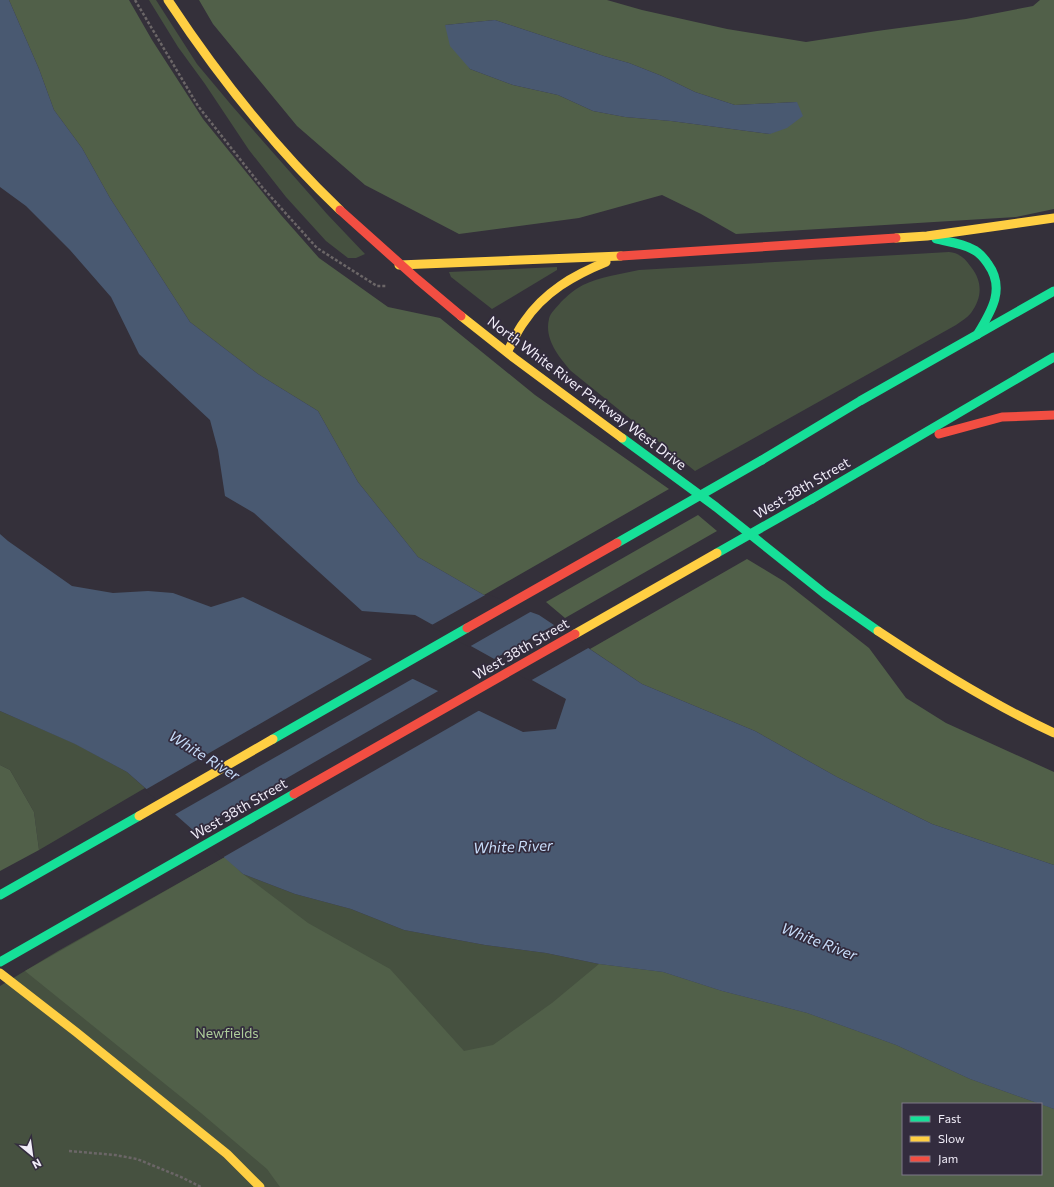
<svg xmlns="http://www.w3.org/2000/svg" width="1054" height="1187" font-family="Commissioner,sans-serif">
	<rect width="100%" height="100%" fill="#34303a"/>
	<g fill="#465140">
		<polygon points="149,0 156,0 197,64 233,107 327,214 365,254 356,258 348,258 326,241 286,197 249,150 205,84 178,47"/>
		<path d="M949,252C959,253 965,258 971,267C983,282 982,298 971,313C967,318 961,321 956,325L695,471L571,371C559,357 544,339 549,319C550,313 557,307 561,302C567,296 575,289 583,285C600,277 620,274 639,270Z"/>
		<polygon points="557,267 557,270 492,309 451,277 449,272"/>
		<polygon points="0,711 76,744 127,772 145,788 39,850 34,812 10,770 0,765"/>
		<polygon points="225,857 243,874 295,894 351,909 404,930 485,945 546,953 599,964 663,972 722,991 807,1013 896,1045 970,1079 1040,1104 903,1104 903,1174 1041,1174 1041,1104 1054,1109 1054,1187 0,1187 0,986 58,951"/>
	</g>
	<g fill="#516049" fill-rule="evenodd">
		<polygon points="9,0 129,0 152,40 203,119 281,215 319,258 388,307 440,318 535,395 669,489 484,595 418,557 358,482 318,411 258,374 190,322 110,198 82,148 54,110 39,69"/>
		<path d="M199,0H607L642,10L727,29L806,42L877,31L966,19L1033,6L1040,0H1054V209L1016,217L736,234L701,214L662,195L579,218L459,234L365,185L297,126L213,24ZM495,20L604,56L629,63L662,76L695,92L735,105L797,102L770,134L671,121L625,117L593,111L558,95L513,85L470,69L445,25Z"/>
		<polygon points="698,515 717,531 565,618 546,602"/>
		<polygon points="747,559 785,582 869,648 906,698 946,723 1054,772 1054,865 932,824 837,777 755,731 642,684 590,649"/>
		<polygon points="0,765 10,770 34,812 39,850 0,871"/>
		<polygon points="225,857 243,874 308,923 390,969 464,1051 493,1045 552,1003 599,964 663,972 722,991 807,1013 896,1045 970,1079 1040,1104 903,1104 903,1174 1041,1174 1041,1104 1054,1109 1054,1187 280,1187 267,1169 201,1113 25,971"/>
	</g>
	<g fill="#495971">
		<polygon points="0,0 9,0 39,69 54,110 82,148 110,198 190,322 258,374 318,411 358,482 418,557 484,595 539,615 642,684 755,731 837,777 932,824 1054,865 1054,1109 970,1079 896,1045 807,1013 722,991 663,972 599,964 546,953 485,945 404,930 351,909 295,894 243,874 127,772 75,744 0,711 0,534 8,541 72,586 113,593 148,591 173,593 211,607 243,597 523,732 556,729 566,699 415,615 362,611 254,513 225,496 218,450 210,420 139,354 111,297 70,250 26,206 0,187"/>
		<polygon points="495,20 604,56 629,63 662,76 695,92 735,105 797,102 803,116 787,128 770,134 671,121 625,117 593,111 558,95 513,85 470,69 450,46 445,25"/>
	</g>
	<g fill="#34303a">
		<polygon points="487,594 532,611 469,647 430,626"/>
		<polygon points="556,624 590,647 530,681 492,660"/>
		<polygon points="374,658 414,678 174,815 145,790"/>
		<polygon points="440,690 480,710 222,858 193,832"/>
	</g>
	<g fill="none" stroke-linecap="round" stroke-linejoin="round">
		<g stroke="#6b6667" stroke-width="2.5" stroke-dasharray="3 2" stroke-linecap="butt">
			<polyline points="135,0 198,106 262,187 317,248 377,286 387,286"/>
			<polyline points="69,1151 115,1155 137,1159 181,1177 201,1187"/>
		</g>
		<g stroke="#16e098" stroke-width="9">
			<path d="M936,239C948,242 961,243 972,249C979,252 984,258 988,264C1006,289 991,312 977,335"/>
			<polyline points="622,438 716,507 825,594 878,631"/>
			<polyline points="762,460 860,401 1054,291"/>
			<polyline points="812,499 1054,357"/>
		</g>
		<g stroke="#ffcf43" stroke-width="9">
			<path d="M168,0C218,76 274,147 340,210"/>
			<polyline points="896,238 927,236 1054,218"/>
			<polyline points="399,265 621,256"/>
			<polyline points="461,316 514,358 622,438"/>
			<path d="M507,352C513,342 517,331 524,322C544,292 574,275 606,262"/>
			<path d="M878,631C934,668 993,705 1054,733"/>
			<polyline points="0,973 76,1032 227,1154 260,1187"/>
		</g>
		<g stroke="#f24e42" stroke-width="9">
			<polyline points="340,210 417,279 461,316"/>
			<polyline points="621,256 896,238"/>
			<polyline points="939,434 1002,417 1054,415"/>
		</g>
		<g stroke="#16e098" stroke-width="9">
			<polyline points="617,543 762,460"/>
			<polyline points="717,553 812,499"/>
			<polyline points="273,739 467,628"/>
			<polyline points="0,895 139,816"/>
			<polyline points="0,962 294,794"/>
		</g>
		<g stroke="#ffcf43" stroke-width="9">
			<polyline points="575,634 717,553"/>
			<polyline points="139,816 273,739"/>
		</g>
		<g stroke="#f24e42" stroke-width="9">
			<polyline points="467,628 617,543"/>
			<polyline points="294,794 575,634"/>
		</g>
	</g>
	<g text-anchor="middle" stroke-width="3.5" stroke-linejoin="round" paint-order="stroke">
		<g font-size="14" fill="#f0ecf7" stroke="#332c3e">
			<text transform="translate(587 393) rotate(37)" y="5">North White River Parkway West Drive</text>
			<text transform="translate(802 488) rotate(-30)" y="5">West 38th Street</text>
			<text transform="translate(521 649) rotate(-30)" y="5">West 38th Street</text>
			<text transform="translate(239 809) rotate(-30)" y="5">West 38th Street</text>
		</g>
		<g font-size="14" fill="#adcc9a" stroke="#332c3e">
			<text x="227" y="1038">Newfields</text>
		</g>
		<g font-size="15" font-style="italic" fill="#c7dcf9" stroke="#332c3e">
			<text transform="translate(204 756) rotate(32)" y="5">White River</text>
			<text transform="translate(513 847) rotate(-2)" y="5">White River</text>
			<text transform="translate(819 942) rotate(21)" y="5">White River</text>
		</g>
	</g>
	<rect x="902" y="1103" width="140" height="72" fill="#332c3e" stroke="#7f7988"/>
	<rect x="910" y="1116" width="20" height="6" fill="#16e098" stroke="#7f7988"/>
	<text x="938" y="1123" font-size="12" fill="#f0ecf7">Fast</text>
	<rect x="910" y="1136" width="20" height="6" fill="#ffcf43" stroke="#7f7988"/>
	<text x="938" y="1143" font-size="12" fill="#f0ecf7">Slow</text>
	<rect x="910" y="1156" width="20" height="6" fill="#f24e42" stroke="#7f7988"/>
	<text x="938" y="1163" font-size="12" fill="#f0ecf7">Jam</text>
	<g transform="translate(32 1155) rotate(151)" stroke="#332c3e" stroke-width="3" paint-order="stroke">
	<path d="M0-3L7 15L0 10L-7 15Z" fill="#f0ecf7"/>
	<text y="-6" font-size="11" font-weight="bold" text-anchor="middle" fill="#f0ecf7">N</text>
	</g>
</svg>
